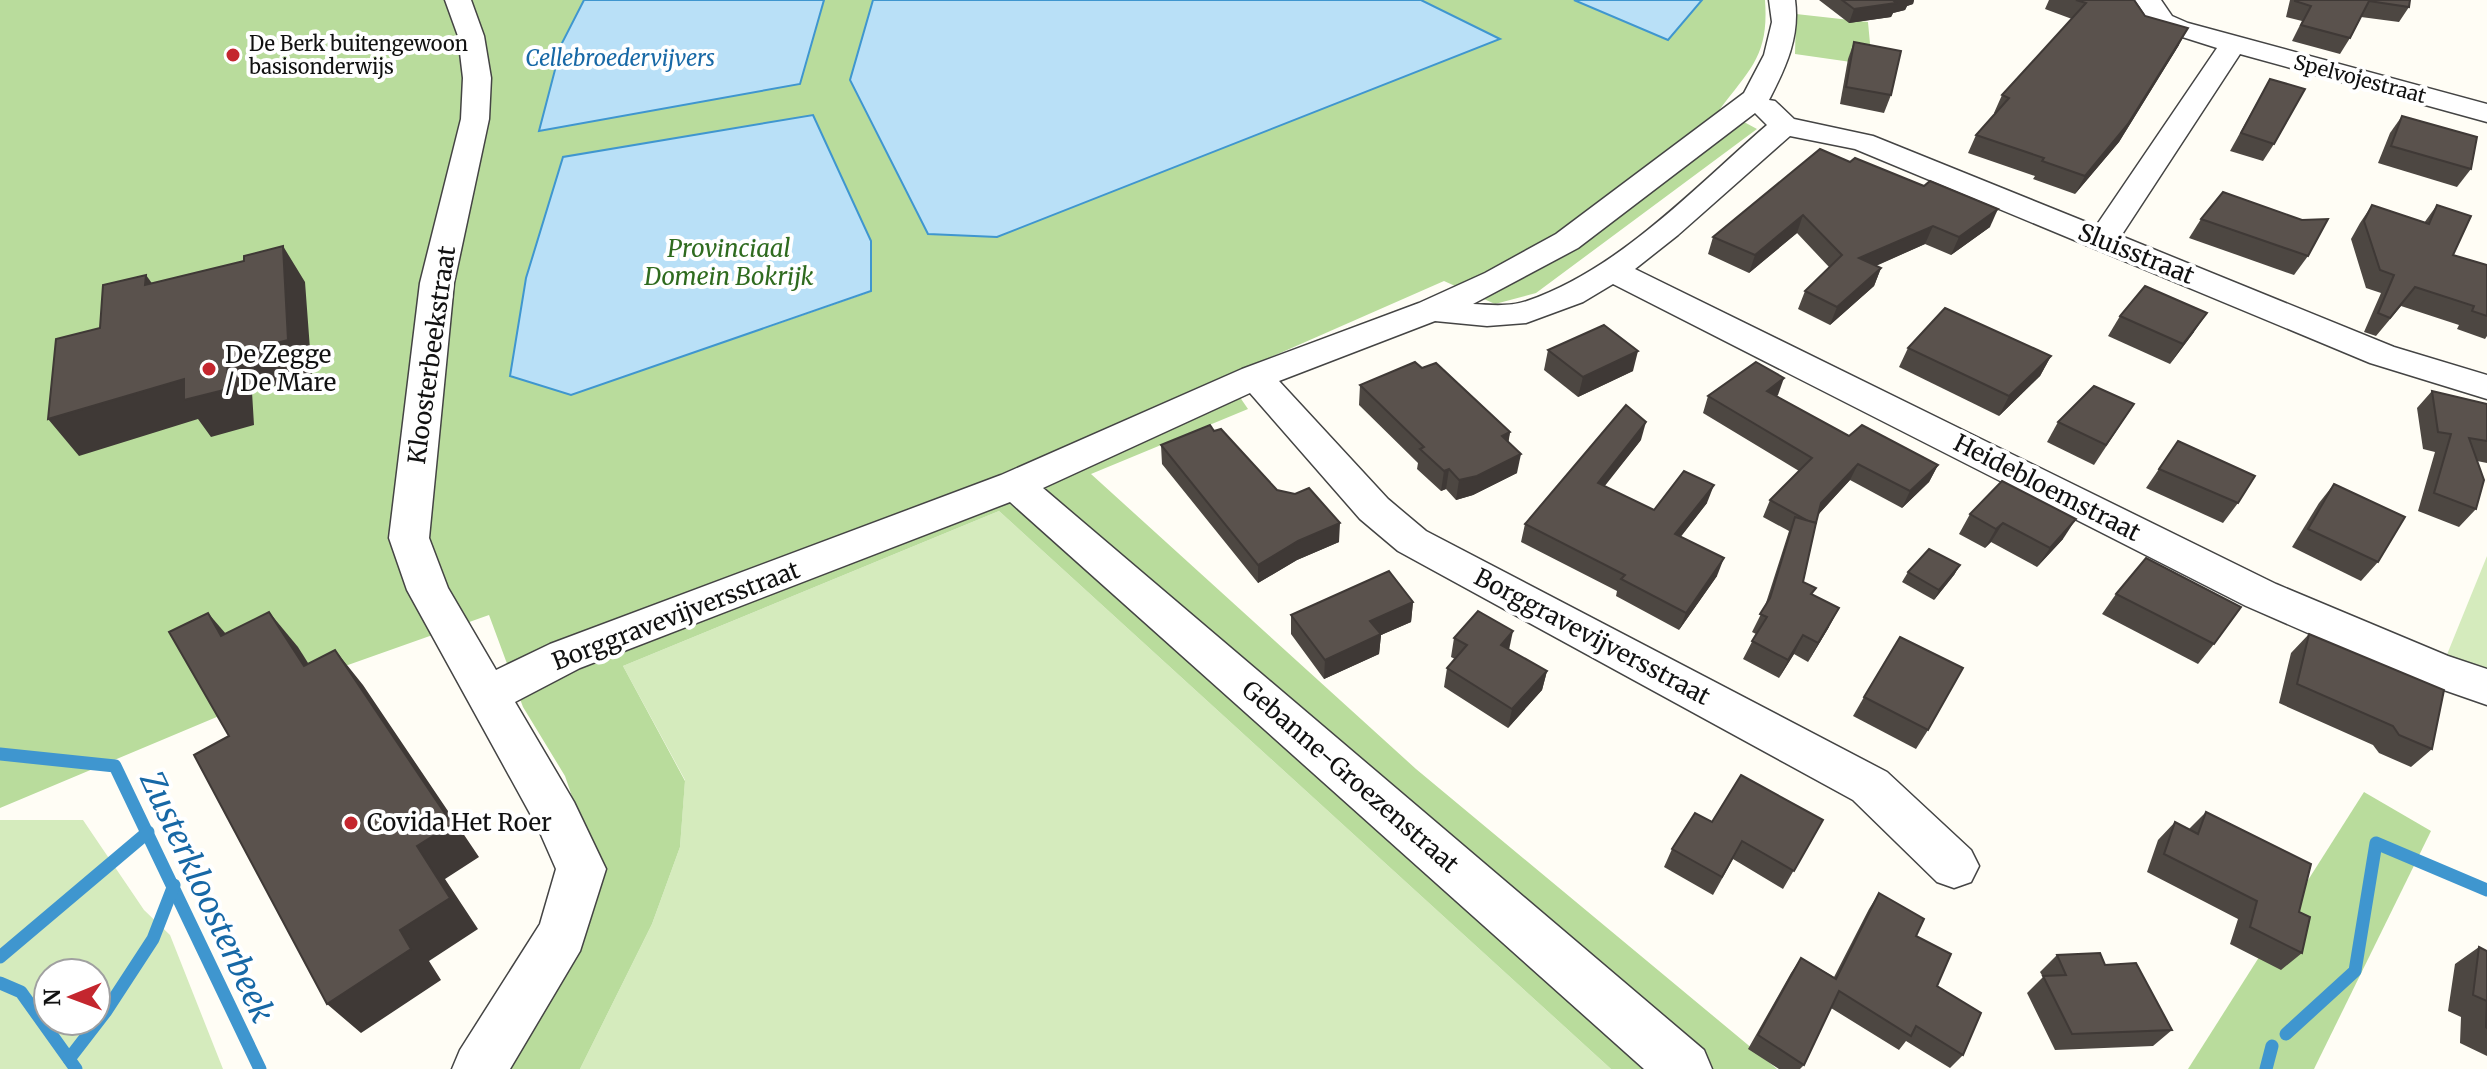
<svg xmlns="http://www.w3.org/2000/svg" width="2487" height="1069" font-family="Merriweather,serif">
	<rect width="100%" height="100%" fill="#fffdf5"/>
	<g fill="#d5ebbd" fill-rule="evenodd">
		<polygon points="999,511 1611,1069 580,1069 652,924 680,847 685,780 623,666"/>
		<polygon points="2487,556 2487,671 2446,657"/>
		<path d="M0,820H83L144,910L170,935L223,1069H0ZM48,973H96V1021H48Z"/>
	</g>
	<g fill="#b9dc9c" fill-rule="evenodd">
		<path d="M0,0H584L562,43L540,131L799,84L824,0H873L850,80L928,233L997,237L1499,39L1421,0H1574L1667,40L1702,0H1765C1769,55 1751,68 1720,109L1757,129L1536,293L1495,304L1444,281L1226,377L1248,409L1091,474L1416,769L1777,1069H1611L999,511L623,666L685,781L680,847L652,924L580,1069H508L590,849L565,776L523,707L489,615L300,682L0,808ZM563,157L871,240L870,292L571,395L510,376L526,278Z"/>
		<polygon points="1796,14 1868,22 1872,65 1795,54"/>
		<polygon points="2364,792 2431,831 2314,1069 2188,1069"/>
	</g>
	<g fill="#b9e0f7" stroke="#3f96cf" stroke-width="2">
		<polygon points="584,0 824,0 800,84 539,131 562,43"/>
		<polygon points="873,0 1421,0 1500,39 997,237 928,234 850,80"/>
		<polygon points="1574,0 1702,0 1668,40"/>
		<polygon points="813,115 871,241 871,291 571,395 510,376 526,278 563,157"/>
	</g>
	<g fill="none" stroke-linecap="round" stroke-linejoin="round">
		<g stroke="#3f96cf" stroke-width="13">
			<polyline points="0,754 115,766 260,1069"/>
			<polyline points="0,957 148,832"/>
			<polyline points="0,983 21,992 76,1069"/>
			<polyline points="2286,1034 2355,971 2376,843 2487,890"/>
			<polyline points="69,1059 106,1011 153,939 174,885"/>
			<polyline points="2266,1069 2272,1046"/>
		</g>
		<g stroke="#444" stroke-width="3">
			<path id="street" d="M445,0H471L484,36L491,78L489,119L454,283L429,538L448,588L496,670L550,644L1001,475L1242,369L1419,303L1485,273L1556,234L1744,93L1764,55L1772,22L1769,0H1795C1800,37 1786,67 1769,100L1775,101L1794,119L1873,136L2096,226L2217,48L2154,28L2135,0H2161L2172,16L2188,23L2487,104V122L2240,54L2121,236L2394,347L2487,375V399L2370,363L1855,149L1790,136L1678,235L1635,269L2276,584L2448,656L2487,669V705L2418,681L2246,606L1613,284L1583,302L1526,323L1487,326L1435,321L1279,381L1388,499L1426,531L1887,772L1971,850L1979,866L1971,882L1954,888L1937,882L1853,800L1398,551L1360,519L1250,393L1043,488L1704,1050L1712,1069H1644L1010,502L580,668L515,702L574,802L606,869L580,951L510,1069H452L460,1050L540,924L556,869L538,828L407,590L389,538L420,283L461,119L463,78L458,36ZM1755,113L1767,125C1694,188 1620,269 1527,301C1510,307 1490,305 1473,304L1578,248Z"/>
		</g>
		<use href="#street" fill="#fff" fill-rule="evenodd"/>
	</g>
	<g fill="#4d4742">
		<polygon points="1819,0 1914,0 1913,4 1907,6 1905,10 1893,13 1891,17 1849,23"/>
		<polygon points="2049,0 2134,0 2145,16 2179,45 2119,142 2075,194 2033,179 2035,176 1968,153 1976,135 1995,114 1994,113 2002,95 2072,19 2045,9"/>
		<polygon points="2290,0 2410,0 2409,7 2399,22 2361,17 2350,38 2340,54 2292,41 2302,21 2286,17"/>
		<polygon points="1854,42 1891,95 1884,113 1840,104 1848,59"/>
		<polygon points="2270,79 2274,144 2263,161 2230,151"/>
		<polygon points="2402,116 2471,169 2457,187 2378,163 2390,133"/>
		<polygon points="1820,149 1990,227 1951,255 1925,244 1876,266 1881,268 1874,286 1830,325 1798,309 1805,291 1829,267 1797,233 1749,273 1708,254 1713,237"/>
		<polygon points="2372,205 2424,223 2437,205 2453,255 2487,265 2487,336 2485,339 2457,329 2459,325 2401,306 2376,336 2364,332 2381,293 2366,288 2351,239 2360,223"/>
		<polygon points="2201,219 2308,256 2294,275 2189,238"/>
		<polygon points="2120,316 2194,332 2170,364 2108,336"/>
		<polygon points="1908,348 2051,356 2040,376 1999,416 1899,367"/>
		<polygon points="1548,350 1633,371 1578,397 1544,370"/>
		<polygon points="1422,368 1510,432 1508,442 1517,473 1473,495 1456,500 1446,489 1441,491 1417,469 1418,463 1359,405 1360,385"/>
		<polygon points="2432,391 2487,404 2487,463 2477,461 2476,509 2459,527 2418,511 2435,452 2423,449 2417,408"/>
		<polygon points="1778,395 1776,396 1849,436 1938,465 1929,482 1902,508 1850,480 1818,515 1803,582 1816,588 1812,594 1829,627 1808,662 1794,654 1779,678 1743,659 1756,634 1752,632 1765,606 1789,531 1763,517 1770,500 1799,471 1703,413 1708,396"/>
		<polygon points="2134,404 2094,465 2047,442 2058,422"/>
		<polygon points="1214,431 1277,490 1339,542 1297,560 1258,583 1162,464 1161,445"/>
		<polygon points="1641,440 1604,486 1654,510 1707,503 1680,537 1717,576 1679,630 1616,596 1617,591 1521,542 1525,524"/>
		<polygon points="2178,441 2238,503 2223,523 2146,488"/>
		<polygon points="2334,484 2378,562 2361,581 2292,547 2319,503"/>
		<polygon points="1970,514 2063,539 2037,567 1991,542 1985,548 1959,534"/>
		<polygon points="1960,565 1954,575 1934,600 1902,582 1908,572"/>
		<polygon points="2116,594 2214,644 2198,664 2102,614"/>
		<polygon points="1413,602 1411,622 1381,635 1379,654 1324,679 1291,634 1291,615"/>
		<polygon points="2309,634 2432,749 2411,767 2379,753 2373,745 2279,703 2291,653"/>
		<polygon points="1454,638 1509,650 1547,671 1542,690 1508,728 1444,687 1447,668 1455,659 1451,657"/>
		<polygon points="1864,697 1928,730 1916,749 1853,716"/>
		<polygon points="2206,812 2299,912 2302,953 2281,970 2230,944 2238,919 2147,872 2158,840 2175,822 2189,829"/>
		<polygon points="1823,820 1783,889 1733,859 1713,895 1664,867 1672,849 1712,822"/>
		<polygon points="1879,893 1916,936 1963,1055 1950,1068 1906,1041 1899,1050 1831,1008 1804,1065 1800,1069 1779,1069 1748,1049 1791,973 1801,958 1834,977 1869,909"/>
		<polygon points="2479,947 2487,951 2487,1056 2460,1043 2461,1017 2448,1011 2455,964"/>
		<polygon points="2057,955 2172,1030 2153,1046 2055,1050 2027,993 2043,977 2040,972"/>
	</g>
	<g fill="#3f3936">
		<polygon points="1893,0 1914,0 1913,4 1907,6 1905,10 1893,13 1891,17 1849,23 1854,9"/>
		<polygon points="2188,28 2179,45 2119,142 2075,194 2085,176"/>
		<polygon points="1998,209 1990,227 1951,255 1959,237"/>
		<polygon points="1803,215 1797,233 1749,273 1755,255"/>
		<polygon points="1933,226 1925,244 1852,276 1859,258"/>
		<polygon points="283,246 305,282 312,376 252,392 254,425 211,437 198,419 79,456 48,419 227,356"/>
		<polygon points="1881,268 1874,286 1830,325 1837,307"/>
		<polygon points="146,275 172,311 145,285"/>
		<polygon points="2207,313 2194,332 2170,364 2183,344"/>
		<polygon points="1638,351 1633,371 1578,397 1583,377"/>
		<polygon points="2051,356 2040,376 1999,416 2009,396"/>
		<polygon points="1784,378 1778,395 1760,408 1767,391"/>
		<polygon points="1646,422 1641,440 1593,501 1598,483"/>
		<polygon points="1510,432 1507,452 1502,436"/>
		<polygon points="1521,454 1517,473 1473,495 1456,500 1459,480"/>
		<polygon points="1858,464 1850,480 1813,520 1821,503"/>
		<polygon points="1938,465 1929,482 1902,508 1910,491"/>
		<polygon points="1449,469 1446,489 1441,491 1444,471"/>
		<polygon points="1714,485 1707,503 1669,552 1675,534"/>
		<polygon points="2076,519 2063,539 2037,567 2050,548"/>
		<polygon points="1340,523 1339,542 1297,560 1258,583 1258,565 1298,541"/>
		<polygon points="2003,523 1991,542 1985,548 1996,529"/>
		<polygon points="1724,558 1717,576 1679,630 1686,613"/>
		<polygon points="1960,565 1954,575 1934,600 1939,590"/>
		<polygon points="1413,602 1411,622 1381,635 1379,654 1324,679 1325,660 1370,621"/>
		<polygon points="1839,608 1829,627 1808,662 1818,643"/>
		<polygon points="269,612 298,647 332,701 304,666"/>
		<polygon points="208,613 238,648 221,636"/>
		<polygon points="1513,631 1509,650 1501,645"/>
		<polygon points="1803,635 1794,654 1779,678 1788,660"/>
		<polygon points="335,650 363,685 479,857 445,879 478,929 429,961 441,980 361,1033 327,1004 400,930"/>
		<polygon points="1547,671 1542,690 1508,728 1512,709"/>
	</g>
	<g fill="#5a524d" stroke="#3f3936" stroke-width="2">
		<polygon points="1842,0 1893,0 1896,3 1854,9"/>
		<polygon points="2076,0 2134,0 2145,16 2188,28 2128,124 2085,176 2042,161 2044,158 1976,135 2009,98 2002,95 2086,3"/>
		<polygon points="2295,0 2410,0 2409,7 2369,1 2350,38 2301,25 2311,6 2295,1"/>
		<polygon points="1854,42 1901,51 1891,95 1846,87"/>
		<polygon points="2270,79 2305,89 2274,144 2241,133"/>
		<polygon points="2402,116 2477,137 2471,169 2391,146"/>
		<polygon points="1820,149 1850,162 1855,158 1924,186 1930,181 1998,209 1959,237 1933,226 1859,258 1881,268 1837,307 1805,291 1842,255 1803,215 1755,255 1713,237"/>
		<polygon points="2223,192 2302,220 2328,219 2308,256 2201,219"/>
		<polygon points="2372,205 2429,224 2437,205 2471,216 2453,255 2487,265 2487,316 2472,311 2474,306 2415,287 2390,318 2378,313 2394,275 2380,270 2364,221"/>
		<polygon points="283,246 288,340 227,356 228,389 184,400 184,379 48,419 56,339 100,328 103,285 146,275 145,285 244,261 244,256"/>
		<polygon points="2145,286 2207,313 2183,344 2120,316"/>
		<polygon points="1945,308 2051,356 2009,396 1908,348"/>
		<polygon points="1604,325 1638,351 1583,377 1548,350"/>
		<polygon points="1415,362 1422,368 1436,363 1510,432 1502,436 1521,454 1477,476 1459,480 1449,469 1444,471 1420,449 1424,447 1360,385"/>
		<polygon points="1756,362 1784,378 1767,391 1849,436 1862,425 1938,465 1910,491 1858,464 1821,503 1816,523 1808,521 1770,500 1812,458 1708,396"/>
		<polygon points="2094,386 2134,404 2106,445 2058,422"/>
		<polygon points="2432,391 2487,404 2487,441 2469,438 2484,480 2476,509 2434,493 2451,434 2438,432"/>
		<polygon points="1626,405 1646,422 1598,483 1654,510 1684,471 1714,485 1675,534 1724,558 1686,613 1621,579 1625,575 1525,524"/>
		<polygon points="1210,425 1214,431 1221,429 1277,490 1295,494 1309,488 1340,523 1298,541 1258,565 1161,445"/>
		<polygon points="2178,441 2255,476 2238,503 2159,469"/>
		<polygon points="2002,481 2076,519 2050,548 2003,523 1996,529 1970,514"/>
		<polygon points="2334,484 2405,517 2378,562 2308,529"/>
		<polygon points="1795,517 1816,523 1803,582 1816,588 1811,594 1839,608 1818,643 1803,635 1788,660 1752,641 1767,617 1760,614 1770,598"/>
		<polygon points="1929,549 1960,565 1939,590 1908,572"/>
		<polygon points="2146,558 2241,607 2214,644 2116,594"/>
		<polygon points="1389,571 1413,602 1370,621 1381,634 1325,660 1291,615"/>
		<polygon points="1478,611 1513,631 1501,645 1547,671 1512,709 1447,668 1467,645 1454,638"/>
		<polygon points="269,612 304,666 335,650 452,824 417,846 450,898 400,930 411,949 327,1004 194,755 229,736 169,632 208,613 221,636"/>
		<polygon points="2309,634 2444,690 2432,749 2399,735 2393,726 2297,684"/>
		<polygon points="1900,637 1963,668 1928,730 1864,697"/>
		<polygon points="1741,775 1823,820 1794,871 1742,841 1722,877 1672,849 1695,813 1712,822"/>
		<polygon points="2206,812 2311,864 2299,912 2310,917 2302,953 2250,927 2257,901 2164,854 2175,822 2198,834"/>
		<polygon points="1879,893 1924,919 1916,936 1951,954 1937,986 1981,1013 1963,1055 1916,1026 1911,1036 1839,991 1804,1065 1758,1035 1801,958 1836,979"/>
		<polygon points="2479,947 2487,951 2487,1028 2486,1027 2487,1001 2473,995"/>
		<polygon points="2100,953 2105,965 2136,963 2172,1030 2072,1034 2043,976 2066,975 2057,955"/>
	</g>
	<g fill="#c4262e" stroke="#fff" stroke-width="3">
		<circle cx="233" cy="55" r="8"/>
		<circle cx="209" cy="369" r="8"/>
		<circle cx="351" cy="823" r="8"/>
	</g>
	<g text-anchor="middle" stroke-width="8" stroke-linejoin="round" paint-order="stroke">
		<g font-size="20" fill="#111" stroke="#fff" text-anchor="start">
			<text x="249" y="51">De Berk buitengewoon<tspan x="249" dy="23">basisonderwijs</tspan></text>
		</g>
		<g font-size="20" fill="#111" stroke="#fff">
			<text transform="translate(2360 79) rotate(15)" y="7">Spelvojestraat</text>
		</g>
		<g font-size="22" font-style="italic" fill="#1768a6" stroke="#fff">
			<text x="620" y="66">Cellebroedervijvers</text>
		</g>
		<g font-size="24" font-style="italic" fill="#2f6b1f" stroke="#fff">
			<text x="729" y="257">Provinciaal<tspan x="729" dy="28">Domein Bokrijk</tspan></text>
		</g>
		<g font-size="24" fill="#111" stroke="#fff">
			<text transform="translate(2136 254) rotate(22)" y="8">Sluisstraat</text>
			<text transform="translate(432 355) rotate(-82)" y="8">Kloosterbeekstraat</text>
			<text transform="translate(2047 488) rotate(27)" y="8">Heidebloemstraat</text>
			<text transform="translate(676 616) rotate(-21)" y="8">Borggravevijversstraat</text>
			<text transform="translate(1592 637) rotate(28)" y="8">Borggravevijversstraat</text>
			<text transform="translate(1350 777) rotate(41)" y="8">Gebanne-Groezenstraat</text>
		</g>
		<g font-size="24" fill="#111" stroke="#fff" text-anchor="start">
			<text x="225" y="363">De Zegge<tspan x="225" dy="28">/ De Mare</tspan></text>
			<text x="367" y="831">Covida Het Roer</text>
		</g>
		<g font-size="32" font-style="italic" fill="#1768a6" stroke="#fff">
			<text transform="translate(207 897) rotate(65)" y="11">Zusterkloosterbeek</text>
		</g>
	</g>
	<g transform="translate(72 997) rotate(269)"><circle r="38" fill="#ffffff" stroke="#a0a0a0" stroke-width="2"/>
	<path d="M0-6L14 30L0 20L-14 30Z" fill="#c4262e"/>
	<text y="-12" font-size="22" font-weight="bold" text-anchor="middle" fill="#111111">N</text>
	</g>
</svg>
